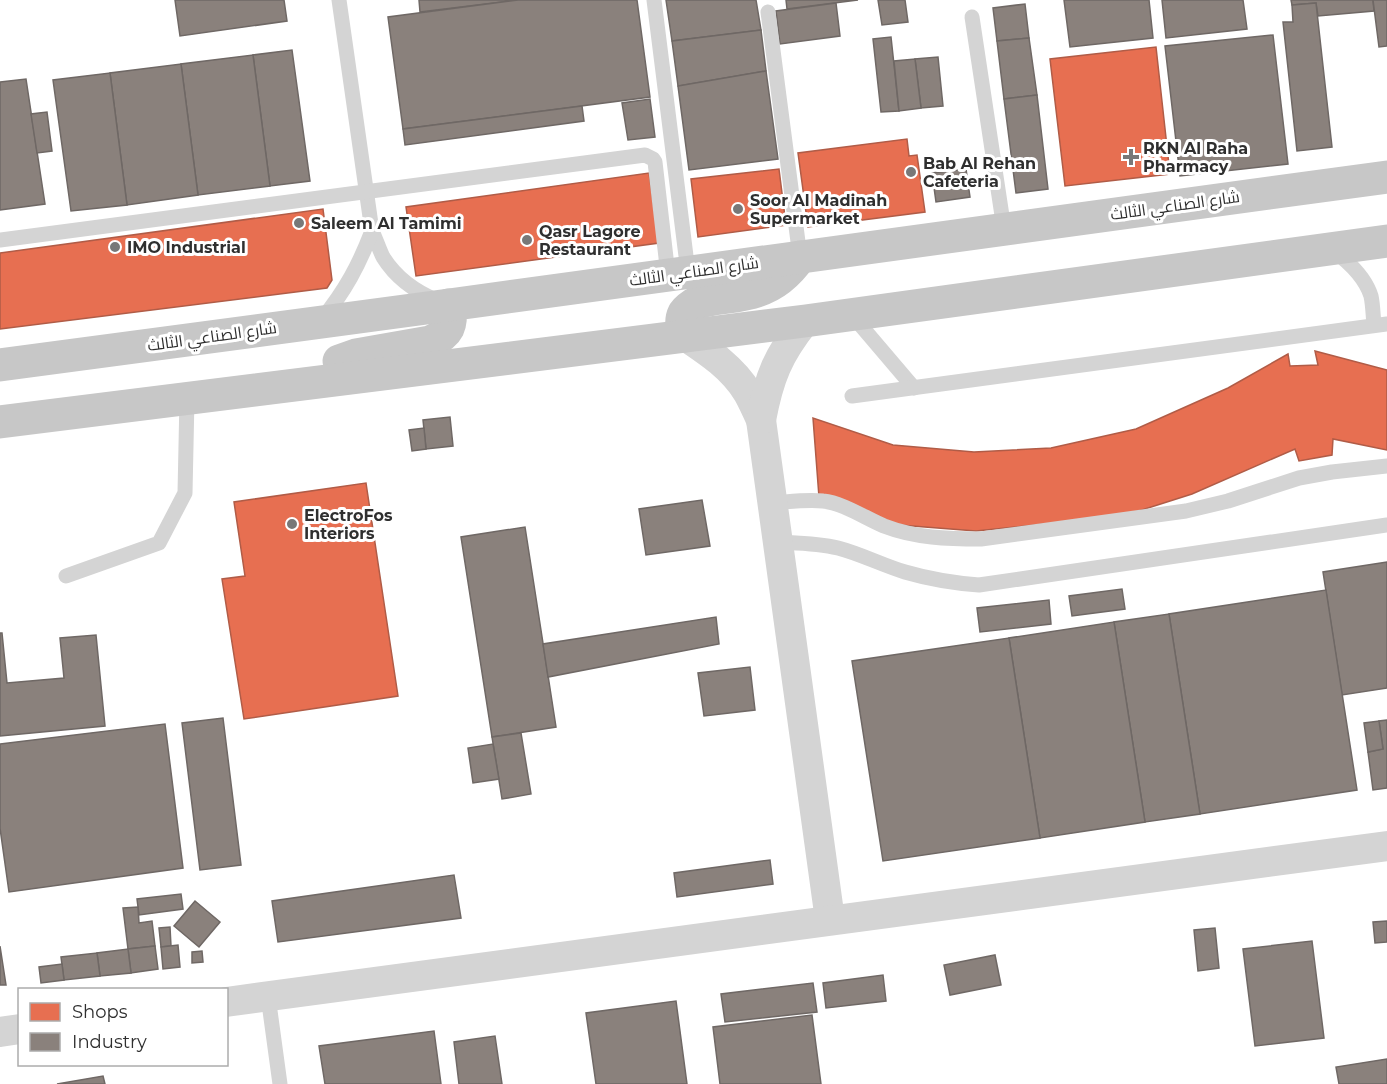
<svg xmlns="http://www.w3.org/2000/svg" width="1387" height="1084" font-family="Montserrat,Cairo,sans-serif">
	<rect width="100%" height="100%" fill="#fff"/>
	<g fill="#e76f51" stroke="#b05c47" stroke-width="1.5">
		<polygon points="1156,47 1170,174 1065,186 1050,59"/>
		<polygon points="907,139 909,156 917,155 925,212 808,227 798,153"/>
		<polygon points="779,169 786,225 698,237 691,179"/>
		<polygon points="649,173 659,243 416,276 406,207"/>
		<polygon points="323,209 332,280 327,288 0,329 0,253"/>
		<polygon points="1315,351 1387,370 1387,450 1333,439 1332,455 1299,461 1295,449 1192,494 1123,516 976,531 899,525 819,497 813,418 893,445 974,452 1051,448 1136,429 1228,388 1288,354 1290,366 1318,365"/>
		<polygon points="366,483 398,696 244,719 222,579 245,576 234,502"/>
	</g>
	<g fill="#8a817c" stroke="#6f6865" stroke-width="1.5">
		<polygon points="175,0 284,0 287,21 180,36"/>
		<polygon points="419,0 518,0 420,12"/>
		<polygon points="518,0 637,0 650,97 403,129 388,17"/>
		<polygon points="666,0 756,0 761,30 672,41"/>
		<polygon points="786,0 858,0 787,9"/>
		<polygon points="878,0 905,0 908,22 882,25"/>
		<polygon points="1064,0 1149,0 1153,38 1070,47"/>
		<polygon points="1162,0 1243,0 1247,29 1166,38"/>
		<polygon points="1291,0 1373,0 1374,11 1318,16 1316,3 1292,5"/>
		<polygon points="1373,0 1387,0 1387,46 1379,47"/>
		<polygon points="836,3 840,36 780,44 776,11"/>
		<polygon points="1316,3 1332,147 1297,151 1283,22 1293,22 1292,5"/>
		<polygon points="1025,4 1029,38 997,41 993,8"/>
		<polygon points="761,30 766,71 678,86 672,41"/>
		<polygon points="1273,35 1288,164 1180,176 1165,46"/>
		<polygon points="891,37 899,111 881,112 873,39"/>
		<polygon points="1029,38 1037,95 1004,99 997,41"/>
		<polygon points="292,50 310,181 270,186 253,55"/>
		<polygon points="253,55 270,186 198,195 181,64"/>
		<polygon points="938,57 943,106 921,108 915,59"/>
		<polygon points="915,59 921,108 899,111 894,61"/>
		<polygon points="181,64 198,195 127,205 110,73"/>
		<polygon points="766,71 778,159 689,170 678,86"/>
		<polygon points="110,73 127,205 71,211 53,80"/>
		<polygon points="26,79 45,204 0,210 0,82"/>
		<polygon points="1037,95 1048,189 1016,193 1004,99"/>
		<polygon points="650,99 655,137 628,140 622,103"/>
		<polygon points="582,106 584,121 405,145 403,129"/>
		<polygon points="47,112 52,151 37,153 31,114"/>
		<polygon points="966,169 970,197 936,202 932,173"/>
		<polygon points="450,417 453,446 426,449 423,420"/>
		<polygon points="424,428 426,449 412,451 409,430"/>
		<polygon points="702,500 710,546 646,555 639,509"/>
		<polygon points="525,527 556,727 492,737 461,537"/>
		<polygon points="1387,562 1387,688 1342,695 1323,572"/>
		<polygon points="1122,589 1125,609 1072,616 1069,596"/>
		<polygon points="1326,590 1357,790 1200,814 1169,614"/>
		<polygon points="1049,600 1051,624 980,632 977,608"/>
		<polygon points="1169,614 1200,814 1145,822 1114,622"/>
		<polygon points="716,617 719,644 548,677 543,644"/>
		<polygon points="1114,622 1145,822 1040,838 1009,638"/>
		<polygon points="0,633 2,633 7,683 64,678 60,638 96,635 105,726 0,736"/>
		<polygon points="1009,638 1040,838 883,861 852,661"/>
		<polygon points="750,667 755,710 704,716 698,673"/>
		<polygon points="223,718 241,865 200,870 182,723"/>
		<polygon points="1387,720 1387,788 1373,790 1368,752 1383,749 1379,721"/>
		<polygon points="1379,721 1383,749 1368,752 1364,723"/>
		<polygon points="165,724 183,868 9,892 0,828 0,744"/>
		<polygon points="521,733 531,794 502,799 492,737"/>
		<polygon points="493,744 499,779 473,783 468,748"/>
		<polygon points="770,860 773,884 677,897 674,873"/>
		<polygon points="454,875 461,918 278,942 272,901"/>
		<polygon points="181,894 183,909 139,915 137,899"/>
		<polygon points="195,901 220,922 199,947 174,926"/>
		<polygon points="138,907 139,923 152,921 155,946 128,949 123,908"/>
		<polygon points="1387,921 1387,942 1375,943 1373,922"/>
		<polygon points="170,927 171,946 161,947 159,928"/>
		<polygon points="1215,928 1219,968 1198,971 1194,930"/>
		<polygon points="1312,941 1324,1038 1255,1046 1243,949"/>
		<polygon points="178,945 180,967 163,969 161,947"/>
		<polygon points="0,946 6,985 0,985"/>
		<polygon points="155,946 158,969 131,973 128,949"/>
		<polygon points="128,949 131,973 100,976 97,953"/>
		<polygon points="202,951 203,962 192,963 192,952"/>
		<polygon points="97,953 100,976 64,980 61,957"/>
		<polygon points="995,955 1001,985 950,995 944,965"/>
		<polygon points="62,964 64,980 41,983 39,967"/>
		<polygon points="883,975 886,1001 826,1008 823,983"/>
		<polygon points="813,983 817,1012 725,1022 721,994"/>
		<polygon points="676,1001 687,1084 596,1084 586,1013"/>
		<polygon points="812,1015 821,1084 720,1084 713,1027"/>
		<polygon points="434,1031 441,1084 325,1084 319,1046"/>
		<polygon points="495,1036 502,1084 459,1084 454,1042"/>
		<polygon points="1387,1059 1387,1084 1339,1084 1336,1067"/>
		<polygon points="103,1076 105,1084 57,1084"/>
	</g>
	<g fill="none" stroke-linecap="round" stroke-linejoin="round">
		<g stroke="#d4d4d4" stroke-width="15">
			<path d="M339,0L372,231C376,239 379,249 383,257C396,278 416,292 438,301"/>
			<polyline points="654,0 688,272"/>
			<polyline points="768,12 800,257"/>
			<polyline points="972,17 1004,229"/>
			<polyline points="0,240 645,155 653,159 655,162 668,275"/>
			<path d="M1334,251C1350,263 1365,277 1371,296C1373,305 1373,316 1374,325"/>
			<polyline points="851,314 914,388"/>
			<path d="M322,319C345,291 359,265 372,231"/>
			<polyline points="852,396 1387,324"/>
			<path d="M772,503C788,502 807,499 823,501C843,503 865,518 884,526C915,538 948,539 981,539L1186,511L1228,501L1299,478L1332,472L1387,466"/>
			<path d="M778,542C798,543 818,543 838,548C861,554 882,565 905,572C929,579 953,583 979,585L1387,525"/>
			<polyline points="66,576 159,543 185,493 187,398"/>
			<polyline points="268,996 280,1084"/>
		</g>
		<g stroke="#d4d4d4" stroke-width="30">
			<path d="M685,336C709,352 733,368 748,393C753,402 757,411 761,420L830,920"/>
			<path d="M761,420C769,377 778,355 805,321"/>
			<polyline points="226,1002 1387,846"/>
			<polyline points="0,1032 20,1029"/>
		</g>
		<g stroke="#c7c7c7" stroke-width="33">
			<path d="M685,336C682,328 680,321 684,313C685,310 691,306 694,304C711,297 738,298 757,291C776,285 789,273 800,257"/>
			<path d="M339,361L356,355L430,342C449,334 453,325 449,305"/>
			<polyline points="0,365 449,305 1387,177"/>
			<polyline points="0,422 805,321 1387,241"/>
		</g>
	</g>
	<g fill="#787878" stroke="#fff" stroke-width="2">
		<path d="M1128 148h6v6h6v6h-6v6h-6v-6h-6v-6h6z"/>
		<circle cx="911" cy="172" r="6"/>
		<circle cx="738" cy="209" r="6"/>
		<circle cx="299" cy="223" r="6"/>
		<circle cx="527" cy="240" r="6"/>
		<circle cx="115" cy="247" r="6"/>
		<circle cx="292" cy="524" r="6"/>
	</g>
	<g text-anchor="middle" stroke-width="6" stroke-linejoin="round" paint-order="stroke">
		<g font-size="16" font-weight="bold" fill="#2f2f2f" stroke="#fff" text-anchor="start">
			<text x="1143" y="154">RKN Al Raha<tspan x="1143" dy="18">Pharmacy</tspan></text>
			<text x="923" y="169">Bab Al Rehan<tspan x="923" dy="18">Cafeteria</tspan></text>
			<text x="750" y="206">Soor Al Madinah<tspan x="750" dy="18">Supermarket</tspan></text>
			<text x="311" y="229">Saleem Al Tamimi</text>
			<text x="539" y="237">Qasr Lagore<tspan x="539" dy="18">Restaurant</tspan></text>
			<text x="127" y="253">IMO Industrial</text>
			<text x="304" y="521">ElectroFos<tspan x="304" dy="18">Interiors</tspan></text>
		</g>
		<g font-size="16" fill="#2f2f2f" stroke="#fff">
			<text transform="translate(1175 205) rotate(-8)" y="6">شارع الصناعي الثالث</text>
			<text transform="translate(694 271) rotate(-8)" y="6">شارع الصناعي الثالث</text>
			<text transform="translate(212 336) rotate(-8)" y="6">شارع الصناعي الثالث</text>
		</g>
	</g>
	<rect x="18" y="988" width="210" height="78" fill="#ffffff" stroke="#acacac" stroke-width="1.5"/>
	<rect x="30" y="1003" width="30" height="18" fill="#e76f51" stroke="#acacac" stroke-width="1.5"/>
	<text x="72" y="1018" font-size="18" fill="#2f2f2f">Shops</text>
	<rect x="30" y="1033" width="30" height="18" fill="#8a817c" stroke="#acacac" stroke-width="1.5"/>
	<text x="72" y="1048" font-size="18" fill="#2f2f2f">Industry</text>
</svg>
